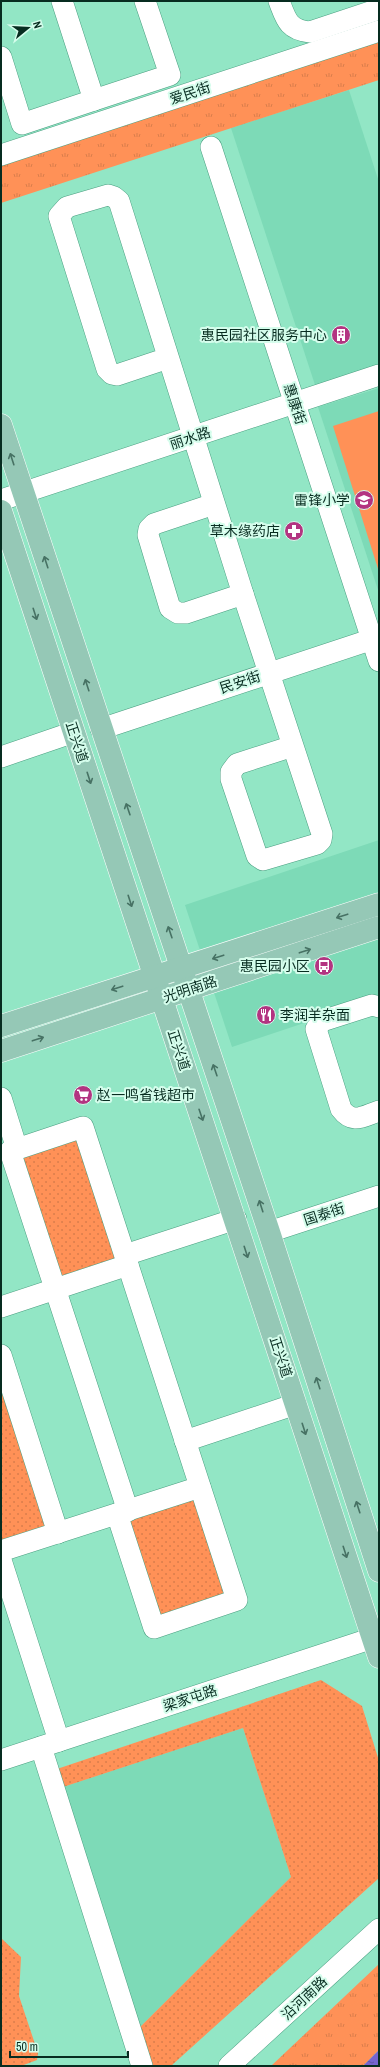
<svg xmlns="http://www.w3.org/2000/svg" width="380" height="2067" font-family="'Archivo Narrow','Noto Sans SC',sans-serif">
	<defs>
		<pattern id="grass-tufts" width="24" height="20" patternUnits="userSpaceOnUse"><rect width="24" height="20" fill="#ff9157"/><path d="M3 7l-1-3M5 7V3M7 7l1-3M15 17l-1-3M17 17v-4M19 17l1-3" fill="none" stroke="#d97d4b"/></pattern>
		<pattern id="garden-dots" width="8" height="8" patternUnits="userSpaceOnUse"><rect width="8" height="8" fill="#ff9157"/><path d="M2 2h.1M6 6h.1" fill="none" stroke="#d97d4b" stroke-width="1.8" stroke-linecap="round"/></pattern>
		<pattern id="water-ripples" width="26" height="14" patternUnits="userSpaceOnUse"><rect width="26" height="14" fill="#7564cf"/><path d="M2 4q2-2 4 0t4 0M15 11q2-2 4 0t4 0" fill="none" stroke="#5e53a8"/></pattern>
	</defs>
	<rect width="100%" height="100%" fill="#92e6c5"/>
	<g fill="#7ddab7">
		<polygon points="349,90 379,182 379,366 316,388 231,128"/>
		<polygon points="379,388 379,593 318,407"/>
		<polygon points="379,840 379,998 232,1047 185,905"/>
		<polygon points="243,1728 291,1877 134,2033 57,1789"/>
	</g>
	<g fill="url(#grass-tufts)">
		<polygon points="379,39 379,80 1,203 1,163"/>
		<polygon points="379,1964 379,2050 363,2066 271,2066"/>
	</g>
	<polygon fill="#ff9157" points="379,411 379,572 333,426"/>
	<g fill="url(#garden-dots)">
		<polygon points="81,1131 123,1261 56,1284 14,1153"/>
		<polygon points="1,1366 55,1531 1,1548"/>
		<polygon points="199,1492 234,1597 156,1623 122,1517"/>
		<polygon points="321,1680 362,1706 379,1761 379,1878 171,2066 144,2066 134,2033 291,1877 243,1728 57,1789 51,1771"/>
		<polygon points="1,1938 21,1957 19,1996 38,2053 37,2060 21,2066 1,2066"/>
	</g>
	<polygon fill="url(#water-ripples)" points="379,2050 379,2066 363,2066"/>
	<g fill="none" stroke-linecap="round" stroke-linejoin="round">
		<g stroke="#4a9f80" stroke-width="22">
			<g id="minor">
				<polyline points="62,1 94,100 170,75 145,1"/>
				<path d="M279,1C286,19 288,30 310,32L379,9"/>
				<polyline points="1,57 22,124 94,100"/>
				<polyline points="211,147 379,661"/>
				<polyline points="1,155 379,31"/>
				<polyline points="168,358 117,375 112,374 107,369 59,216 67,207 108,195 114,197 119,201 243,594 322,834 321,840 317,844 263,860 257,856 231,779 231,772 237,764 293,746"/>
				<polyline points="1,500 379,375"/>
				<polyline points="214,504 154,524 149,529 148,535 170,608 178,613 186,613 243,594"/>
				<polyline points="101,729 379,637"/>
				<polyline points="1,757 74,732"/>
				<path d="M379,1007L372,1005L322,1021L316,1029L341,1109C353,1125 363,1116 379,1111"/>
				<polyline points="1,1098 17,1149 83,1127 237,1600 154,1628 117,1514"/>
				<polyline points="17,1149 10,1151 128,1511"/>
				<polyline points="269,1232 379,1196"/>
				<polyline points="125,1255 236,1219"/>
				<polyline points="1,1307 128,1265"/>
				<polyline points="1,1355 58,1533"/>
				<polyline points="185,1441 296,1404"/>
				<polyline points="1,1551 200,1487"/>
				<polyline points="1,1560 59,1741"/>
				<polyline points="41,1747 142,2066"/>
				<polyline points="1,1760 379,1636"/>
				<polyline points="229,2066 379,1929"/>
			</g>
		</g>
		<g stroke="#fff" stroke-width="23">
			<g id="major">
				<polyline points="1,425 269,1232 379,1571"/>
				<polyline points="1,511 379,1657"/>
				<polyline points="1,1026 379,904"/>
				<polyline points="1,1051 379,927"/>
			</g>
		</g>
		<use href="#minor" stroke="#fff" stroke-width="21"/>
		<use href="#major" stroke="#95c8b6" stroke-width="22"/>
	</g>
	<defs><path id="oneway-shaft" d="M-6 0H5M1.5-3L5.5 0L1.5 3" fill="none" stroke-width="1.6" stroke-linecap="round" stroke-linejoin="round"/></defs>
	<g stroke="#477264">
		<use href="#oneway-shaft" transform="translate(12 459) rotate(-108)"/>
		<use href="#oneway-shaft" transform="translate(46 562) rotate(-108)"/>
		<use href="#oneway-shaft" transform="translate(35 614) rotate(72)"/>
		<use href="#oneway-shaft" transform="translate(87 685) rotate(-108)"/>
		<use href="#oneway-shaft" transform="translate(89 778) rotate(72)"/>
		<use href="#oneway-shaft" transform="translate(128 809) rotate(-109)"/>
		<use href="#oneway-shaft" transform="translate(130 901) rotate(72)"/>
		<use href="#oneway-shaft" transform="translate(342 916) rotate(162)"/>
		<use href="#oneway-shaft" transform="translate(170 932) rotate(-109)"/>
		<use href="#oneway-shaft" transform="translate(305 951) rotate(-18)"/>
		<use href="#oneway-shaft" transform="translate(218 957) rotate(162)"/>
		<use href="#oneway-shaft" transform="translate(117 988) rotate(162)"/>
		<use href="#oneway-shaft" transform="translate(38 1039) rotate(-18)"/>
		<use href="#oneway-shaft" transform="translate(215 1070) rotate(-109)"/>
		<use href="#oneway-shaft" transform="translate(201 1115) rotate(71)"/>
		<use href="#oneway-shaft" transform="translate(261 1206) rotate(-108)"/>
		<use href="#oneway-shaft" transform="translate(246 1252) rotate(72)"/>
		<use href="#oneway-shaft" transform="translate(318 1383) rotate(-108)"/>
		<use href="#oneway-shaft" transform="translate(304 1429) rotate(72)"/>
		<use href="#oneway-shaft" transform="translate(358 1507) rotate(-108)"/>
		<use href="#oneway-shaft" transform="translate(345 1552) rotate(72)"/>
	</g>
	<defs>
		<g id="building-disc" transform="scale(1)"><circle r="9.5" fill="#b33481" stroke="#d5fdec"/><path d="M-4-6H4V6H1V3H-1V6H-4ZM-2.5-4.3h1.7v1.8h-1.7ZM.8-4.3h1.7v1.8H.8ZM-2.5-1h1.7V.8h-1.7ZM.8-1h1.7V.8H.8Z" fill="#fff"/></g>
		<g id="school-disc" transform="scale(1)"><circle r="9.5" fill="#b33481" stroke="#d5fdec"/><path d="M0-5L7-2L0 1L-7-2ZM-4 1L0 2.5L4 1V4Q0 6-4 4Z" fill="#fff"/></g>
		<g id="pharmacy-disc" transform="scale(1)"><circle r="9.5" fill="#b33481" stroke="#d5fdec"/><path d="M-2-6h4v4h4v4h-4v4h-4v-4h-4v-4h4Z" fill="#fff"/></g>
		<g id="bus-disc" transform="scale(1)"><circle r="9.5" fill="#b33481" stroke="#d5fdec"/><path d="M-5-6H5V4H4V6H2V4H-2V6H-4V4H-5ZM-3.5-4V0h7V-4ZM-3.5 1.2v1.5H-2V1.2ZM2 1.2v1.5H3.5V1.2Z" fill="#fff"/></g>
		<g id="restaurant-disc" transform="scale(1)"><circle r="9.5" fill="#b33481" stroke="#d5fdec"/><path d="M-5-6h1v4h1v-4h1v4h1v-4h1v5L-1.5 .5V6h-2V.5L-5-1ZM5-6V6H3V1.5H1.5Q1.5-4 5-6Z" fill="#fff"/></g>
		<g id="supermarket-disc" transform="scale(1)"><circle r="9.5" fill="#b33481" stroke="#d5fdec"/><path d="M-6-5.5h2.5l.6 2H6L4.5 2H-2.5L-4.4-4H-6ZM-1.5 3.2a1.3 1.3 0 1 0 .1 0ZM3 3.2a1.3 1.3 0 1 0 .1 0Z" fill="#fff"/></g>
	</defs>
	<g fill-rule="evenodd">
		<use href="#building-disc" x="341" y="335"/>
		<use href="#school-disc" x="364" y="500"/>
		<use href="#pharmacy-disc" x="294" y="531"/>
		<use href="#bus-disc" x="324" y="966"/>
		<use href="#restaurant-disc" x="266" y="1015"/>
		<use href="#supermarket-disc" x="83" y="1095"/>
	</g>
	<g text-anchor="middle" stroke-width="4" stroke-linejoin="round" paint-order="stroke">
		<g font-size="14" fill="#072c20" stroke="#d5fdec">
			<text transform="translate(190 93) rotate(-18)" y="5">爱民街</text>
			<text transform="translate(295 404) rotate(72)" y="5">惠康街</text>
			<text transform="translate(190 438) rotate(-18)" y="5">丽水路</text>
			<text transform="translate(240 682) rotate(-18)" y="5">民安街</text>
			<text transform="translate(77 742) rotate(72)" y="5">正兴道</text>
			<text transform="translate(190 989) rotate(-18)" y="5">光明南路</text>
			<text transform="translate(179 1050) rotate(72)" y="5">正兴道</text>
			<text transform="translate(324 1214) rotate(-18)" y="5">国泰街</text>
			<text transform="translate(281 1357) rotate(72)" y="5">正兴道</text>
			<text transform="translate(190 1698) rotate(-18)" y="5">梁家屯路</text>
			<text transform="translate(304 1998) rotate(-43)" y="5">沿河南路</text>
		</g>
		<g font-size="14" fill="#072c20" stroke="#d5fdec" text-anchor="end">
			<text x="327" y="340">惠民园社区服务中心</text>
			<text x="350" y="505">雷锋小学</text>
			<text x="280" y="536">草木缘药店</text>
			<text x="310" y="971">惠民园小区</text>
			<text x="280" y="1020" text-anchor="start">李润羊杂面</text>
			<text x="97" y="1100" text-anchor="start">赵一鸣省钱超市</text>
		</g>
	</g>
	<rect width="380" height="2067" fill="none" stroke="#072c20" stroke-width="4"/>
	<g transform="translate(28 28) rotate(72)" stroke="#d5fdec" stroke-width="3" paint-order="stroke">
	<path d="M0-3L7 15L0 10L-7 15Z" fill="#072c20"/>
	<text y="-6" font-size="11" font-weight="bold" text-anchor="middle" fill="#072c20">N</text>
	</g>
	<path d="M10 2051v6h118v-6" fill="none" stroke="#072c20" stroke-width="2"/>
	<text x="16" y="2051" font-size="12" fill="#072c20" stroke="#d5fdec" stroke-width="3" paint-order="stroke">50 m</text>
</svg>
